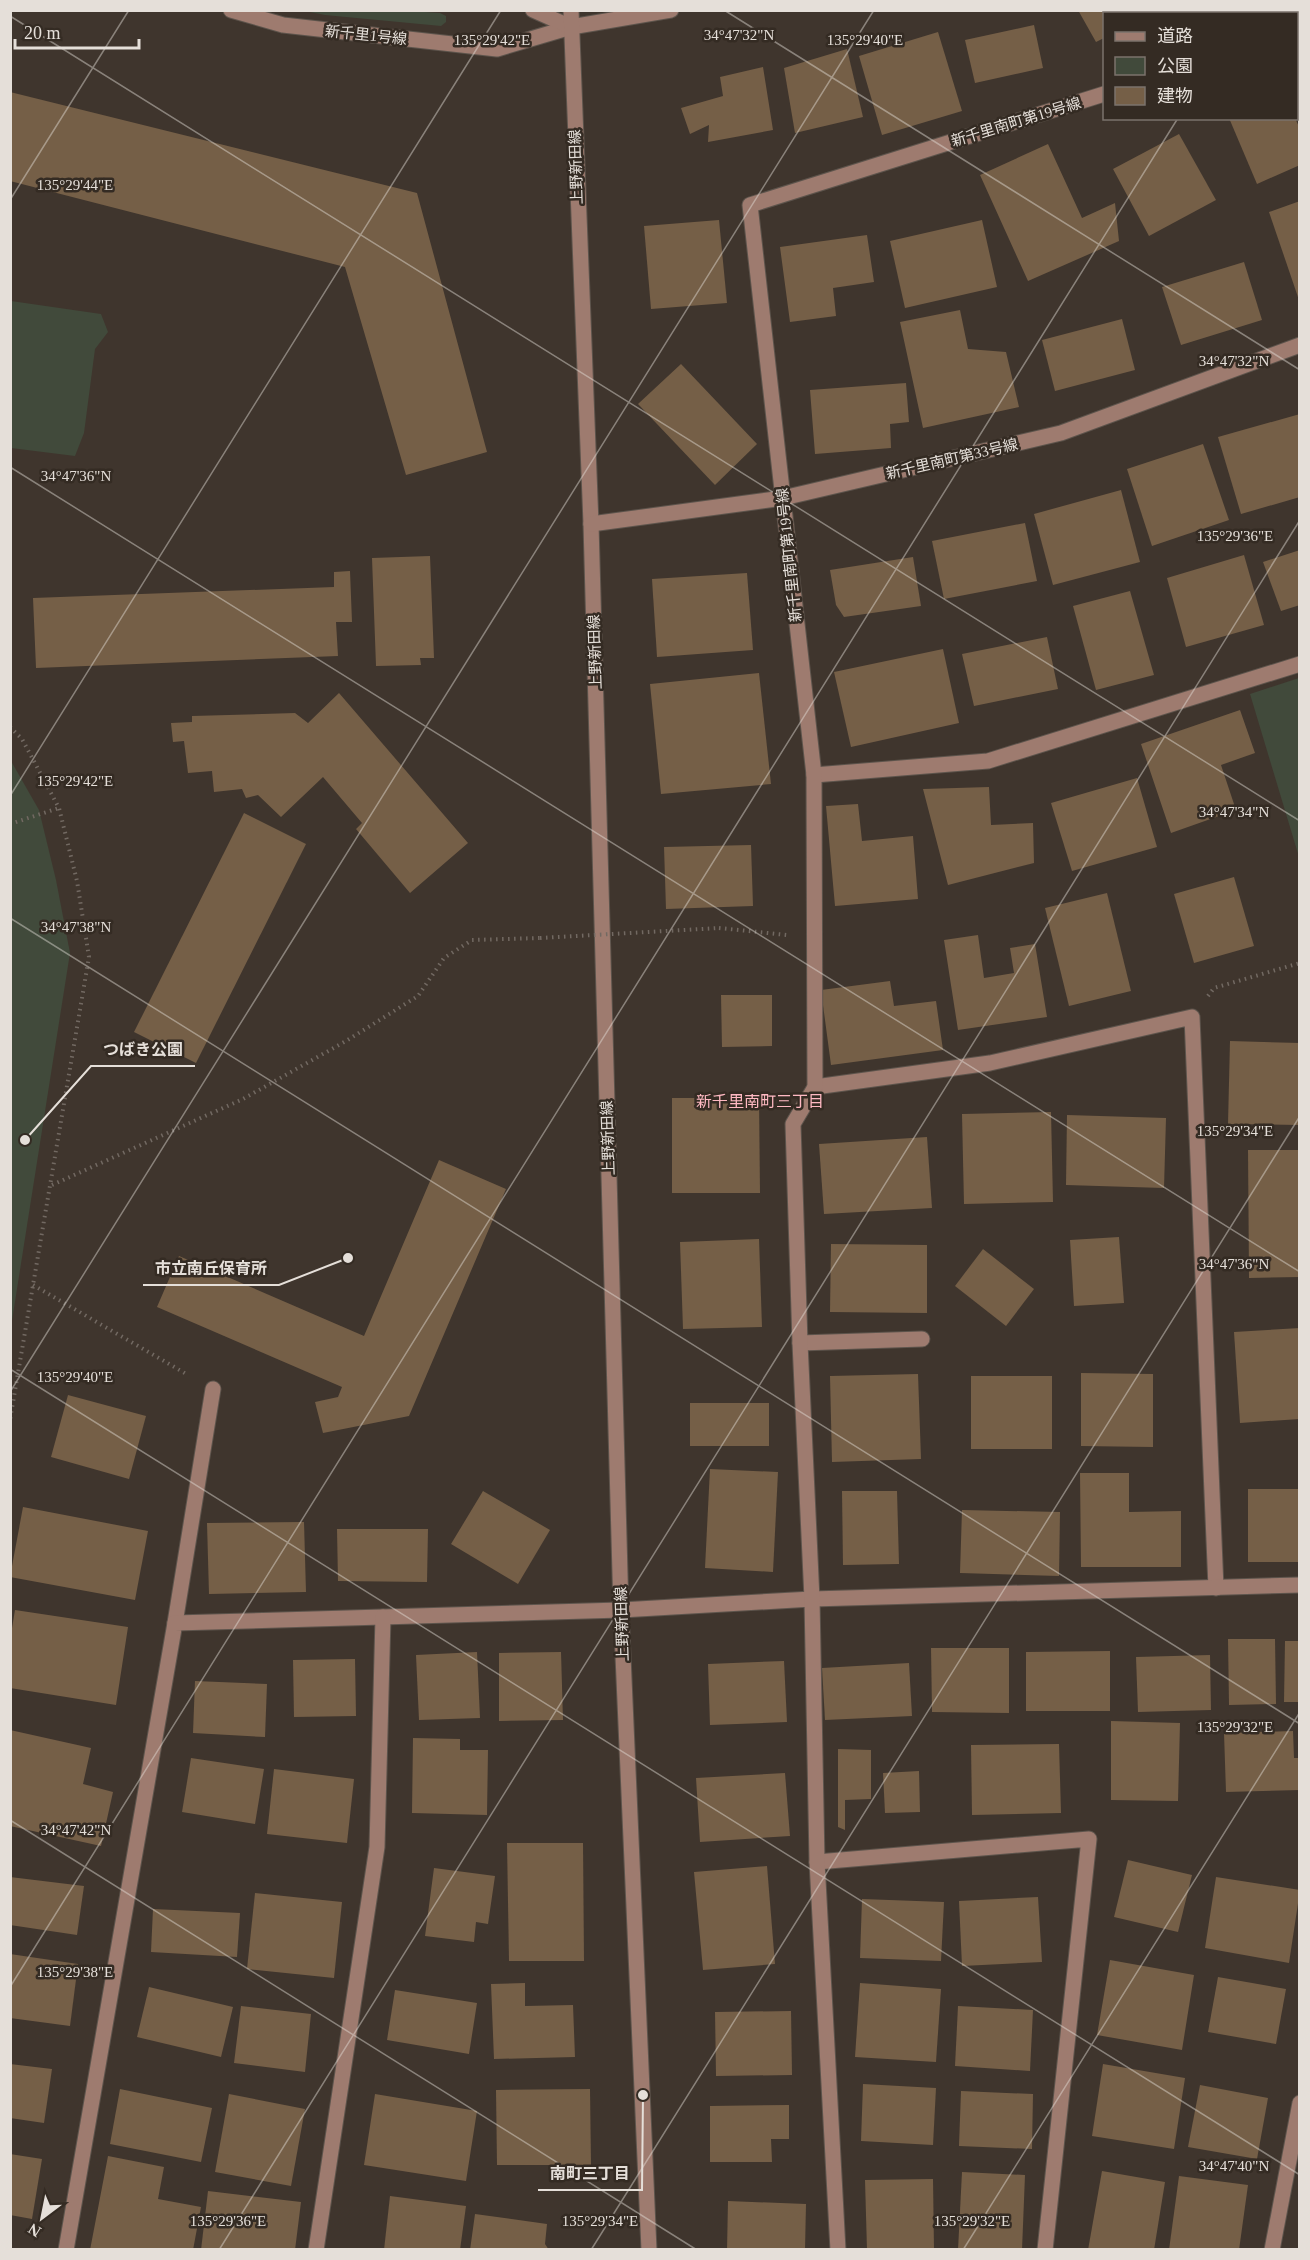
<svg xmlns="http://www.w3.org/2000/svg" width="1310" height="2260" font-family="'Times New Roman','Noto Sans JP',serif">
	<rect width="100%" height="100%" fill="#3f352d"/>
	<g fill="#414a3b">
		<polygon points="411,11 440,13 446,16 446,22 441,26 325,15 305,11"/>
		<polygon points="11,301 101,314 108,332 95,349 84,433 75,456 11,448"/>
		<polygon points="1299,678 1300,678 1299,857 1250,694"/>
		<polygon points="11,761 39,810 56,880 70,953 11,1327"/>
	</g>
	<g fill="#755f47">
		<polygon points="1078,10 1167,10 1168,14 1104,14 1104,38 1096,42"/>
		<polygon points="1187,10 1214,10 1208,14 1189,14"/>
		<polygon points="1034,25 1043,68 975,83 965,40"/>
		<polygon points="938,32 962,111 882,135 859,56"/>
		<polygon points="847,49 863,117 795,133 784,68"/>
		<polygon points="763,67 773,130 708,142 709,125 690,134 681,108 723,96 720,77"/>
		<polygon points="10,92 417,193 487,452 406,475 345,267 10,181"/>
		<polygon points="1229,118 1295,118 1300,129 1300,165 1257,184"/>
		<polygon points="1179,134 1216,200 1149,236 1113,169"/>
		<polygon points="1048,144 1082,218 1115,203 1119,241 1028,281 980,175"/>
		<polygon points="1300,201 1300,300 1299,300 1269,212"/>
		<polygon points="719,220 727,303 651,309 644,226"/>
		<polygon points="982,220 997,287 905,308 890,241"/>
		<polygon points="867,235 874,282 833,288 836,316 790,322 780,247"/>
		<polygon points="1244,262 1262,320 1181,345 1162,287"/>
		<polygon points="960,310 968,349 1006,352 1019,407 923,428 900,322"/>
		<polygon points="1122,319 1135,370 1055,391 1042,340"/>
		<polygon points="681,364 757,444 715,485 638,404"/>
		<polygon points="906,383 909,422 890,424 891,448 815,454 810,390"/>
		<polygon points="1300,414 1300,497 1241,514 1218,437"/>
		<polygon points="1203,444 1229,520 1152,546 1127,469"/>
		<polygon points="1121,490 1140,562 1053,585 1034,514"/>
		<polygon points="1025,523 1037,581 944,599 932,541"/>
		<polygon points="1300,550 1300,605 1281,611 1263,562"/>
		<polygon points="1244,555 1264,625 1186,647 1167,578"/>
		<polygon points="430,556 434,658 420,658 421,665 376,666 372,558"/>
		<polygon points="913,557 921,606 844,617 836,605 830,570"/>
		<polygon points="350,571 352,622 336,622 338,656 36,668 33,598 334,587 334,572"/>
		<polygon points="747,573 753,650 657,657 652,579"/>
		<polygon points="1130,591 1154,675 1096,690 1073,606"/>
		<polygon points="1047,637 1058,689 974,706 962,654"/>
		<polygon points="943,649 959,723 851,747 834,672"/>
		<polygon points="759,673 771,784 661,794 650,684"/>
		<polygon points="339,693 468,843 410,893 356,829 362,823 323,777 281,817 258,795 246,798 242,789 214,792 212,771 188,773 184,741 173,742 171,723 192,722 192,716 295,713 308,723"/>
		<polygon points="1240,710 1255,753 1221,765 1236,810 1171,833 1141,744"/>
		<polygon points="1137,778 1157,847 1072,871 1051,803"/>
		<polygon points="989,787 991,825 1033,823 1034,863 948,885 923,789"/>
		<polygon points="858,804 862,841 913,836 918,899 835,906 826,806"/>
		<polygon points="244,813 306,844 196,1063 134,1032"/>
		<polygon points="751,845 753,906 666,909 664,847"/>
		<polygon points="1234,877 1254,946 1194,963 1174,894"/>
		<polygon points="1107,893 1131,991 1069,1006 1045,908"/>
		<polygon points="978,935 984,978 1014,973 1010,948 1035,944 1047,1017 958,1030 944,940"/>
		<polygon points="890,981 894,1006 936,1001 943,1050 831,1065 821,990"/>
		<polygon points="721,995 772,995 772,1046 722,1047"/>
		<polygon points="1230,1041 1300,1043 1300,1125 1228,1124"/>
		<polygon points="672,1098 759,1098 760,1193 672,1193"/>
		<polygon points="1051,1112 1053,1202 964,1204 962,1114"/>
		<polygon points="1067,1115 1166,1118 1164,1188 1066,1185"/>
		<polygon points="927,1137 932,1208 824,1214 819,1144"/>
		<polygon points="1248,1150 1300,1150 1300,1277 1249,1278"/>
		<polygon points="439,1160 506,1189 409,1416 323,1433 315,1402 338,1397 342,1387 157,1307 179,1256 364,1336"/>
		<polygon points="1119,1237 1124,1303 1074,1306 1070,1240"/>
		<polygon points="759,1239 762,1327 683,1329 680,1242"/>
		<polygon points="831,1244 927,1245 927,1313 830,1312"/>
		<polygon points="983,1249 1034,1289 1006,1326 955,1286"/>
		<polygon points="1300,1328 1300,1419 1240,1423 1234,1332"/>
		<polygon points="1081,1373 1153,1374 1153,1447 1081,1446"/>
		<polygon points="918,1374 921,1459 832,1462 830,1376"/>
		<rect x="971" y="1376" width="81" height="73"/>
		<polygon points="68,1395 146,1416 129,1479 51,1457"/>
		<rect x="690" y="1403" width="79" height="43"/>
		<polygon points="710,1469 778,1472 773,1572 705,1568"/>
		<polygon points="1080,1473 1129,1473 1129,1512 1181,1511 1181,1567 1081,1567"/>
		<rect x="1248" y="1489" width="52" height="73"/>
		<polygon points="483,1491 550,1530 518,1584 451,1544"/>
		<polygon points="842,1491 897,1491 899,1564 843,1565"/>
		<polygon points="23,1507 148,1531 135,1600 10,1577"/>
		<polygon points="962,1510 1060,1512 1059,1576 960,1573"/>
		<polygon points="304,1522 306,1592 209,1594 207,1523"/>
		<polygon points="337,1529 428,1529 427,1582 338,1581"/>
		<polygon points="15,1610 128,1627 116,1705 10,1688 10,1640"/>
		<polygon points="1228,1639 1275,1639 1276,1704 1229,1705"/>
		<polygon points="1285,1641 1300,1641 1300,1702 1284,1702"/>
		<polygon points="931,1648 1009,1648 1009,1713 932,1712"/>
		<polygon points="1110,1651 1110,1711 1026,1711 1026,1652"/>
		<polygon points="477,1652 480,1718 419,1720 416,1655"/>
		<polygon points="561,1652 563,1720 499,1721 499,1653"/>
		<polygon points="1210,1655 1211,1710 1138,1712 1136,1657"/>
		<polygon points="355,1659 356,1716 294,1717 293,1660"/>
		<polygon points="784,1661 787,1722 710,1725 708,1664"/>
		<polygon points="909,1663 912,1716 825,1720 822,1668"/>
		<polygon points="195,1681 267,1684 265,1737 193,1733"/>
		<polygon points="1111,1721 1180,1723 1178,1801 1111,1800"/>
		<polygon points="10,1730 91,1748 83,1784 113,1792 101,1846 10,1826"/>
		<polygon points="1293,1731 1294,1758 1300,1758 1300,1790 1226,1792 1224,1733"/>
		<polygon points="413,1738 460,1739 460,1750 488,1750 487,1815 412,1813"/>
		<polygon points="1059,1744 1061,1813 972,1815 971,1745"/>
		<polygon points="838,1749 871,1750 871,1799 845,1800 845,1830 838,1827"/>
		<polygon points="191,1758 264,1769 255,1824 182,1812"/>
		<polygon points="274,1769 354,1779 347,1843 267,1834"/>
		<polygon points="919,1771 920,1812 885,1813 883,1773"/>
		<polygon points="785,1773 790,1836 700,1842 696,1778"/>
		<polygon points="507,1843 583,1843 584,1961 509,1961"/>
		<polygon points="1128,1860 1192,1875 1178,1932 1114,1917"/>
		<polygon points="767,1866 775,1964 703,1970 694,1872"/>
		<polygon points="434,1868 495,1876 488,1924 476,1922 474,1942 425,1936"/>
		<polygon points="10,1877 84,1886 77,1935 10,1925"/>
		<polygon points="1216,1877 1300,1890 1289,1963 1205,1948"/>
		<polygon points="255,1893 342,1902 334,1978 247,1969"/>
		<polygon points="1038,1897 1042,1962 962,1966 959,1901"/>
		<polygon points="862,1899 944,1902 941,1961 860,1958"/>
		<polygon points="153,1909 240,1913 237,1957 151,1952"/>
		<polygon points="10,1954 78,1964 70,2026 10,2018"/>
		<polygon points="1110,1960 1194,1975 1182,2050 1097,2035"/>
		<polygon points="1218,1977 1286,1989 1276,2044 1208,2032"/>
		<polygon points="525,1983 525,2006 573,2005 575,2057 494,2059 491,1984"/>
		<polygon points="860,1983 941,1989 936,2062 855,2057"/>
		<polygon points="149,1987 233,2007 221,2057 137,2037"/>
		<polygon points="395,1990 477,2003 469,2054 387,2040"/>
		<polygon points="241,2006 311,2014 305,2072 234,2063"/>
		<polygon points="958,2006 1033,2010 1030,2071 955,2066"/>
		<polygon points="791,2011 792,2075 716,2076 715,2012"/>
		<polygon points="10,2064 52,2069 44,2123 10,2118"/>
		<polygon points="1103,2064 1185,2078 1174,2149 1092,2136"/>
		<polygon points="863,2084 936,2088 933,2145 861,2141"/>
		<polygon points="1200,2085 1268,2098 1257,2159 1188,2147"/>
		<polygon points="120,2089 212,2108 201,2162 110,2144"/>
		<polygon points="590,2089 591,2165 497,2165 496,2090"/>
		<polygon points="961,2091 1033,2094 1032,2149 959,2146"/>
		<polygon points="229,2094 305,2109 291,2186 215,2172"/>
		<polygon points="375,2094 477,2111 466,2181 364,2165"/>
		<polygon points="789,2105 789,2139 771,2139 772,2162 710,2162 710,2106"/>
		<polygon points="10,2154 42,2159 32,2219 10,2215"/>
		<polygon points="108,2156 164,2167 158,2199 201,2207 193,2250 90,2250"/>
		<polygon points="1102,2171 1165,2182 1154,2250 1088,2250"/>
		<polygon points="962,2172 1025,2175 1022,2250 958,2250"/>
		<polygon points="1179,2176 1248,2185 1239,2250 1169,2250"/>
		<polygon points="933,2179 934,2250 867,2250 865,2180"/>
		<polygon points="208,2191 301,2202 295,2250 201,2250"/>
		<polygon points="390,2196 466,2206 460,2250 384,2250"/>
		<polygon points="728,2201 806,2204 805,2250 727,2250"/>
		<polygon points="475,2214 547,2224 545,2244 549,2250 470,2250"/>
	</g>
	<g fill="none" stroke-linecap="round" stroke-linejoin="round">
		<g stroke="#5d544c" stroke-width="17">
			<g id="minor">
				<polyline points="231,10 283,25 497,49 571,27 671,10"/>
				<polyline points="533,10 571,27"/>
				<polyline points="571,10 591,524 621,1610 649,2250"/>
				<polyline points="1296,22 1300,21"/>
				<polyline points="591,524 783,498 1061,433 1300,345"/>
				<polyline points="814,775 988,761 1300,664"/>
				<polyline points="815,1087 990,1063 1192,1017 1216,1588"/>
				<polyline points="800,1343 922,1339"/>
				<polyline points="175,1623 213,1389"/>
				<polyline points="817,1862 1089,1839 1045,2250"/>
				<polyline points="66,2250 175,1623 621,1610 812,1599 1300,1585"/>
				<polyline points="316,2250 377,1847 383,1617"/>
				<polyline points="838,2250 817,1862 812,1599 800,1343 793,1124 815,1087 814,775 750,205 1104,94"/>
				<polyline points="1272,2250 1300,2103"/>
			</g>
		</g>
		<g stroke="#726962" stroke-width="4" stroke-dasharray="1.5 4.5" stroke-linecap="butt">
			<polyline points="10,727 22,739 59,808 77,881 89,957 10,1420"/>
			<polyline points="10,824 59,808"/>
			<polyline points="719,928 787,935"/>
			<polyline points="1208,996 1214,988 1300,963"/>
			<polyline points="52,1185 243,1099 346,1041 418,996 444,958 472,940 540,938"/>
			<polyline points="33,1285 188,1375"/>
		</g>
		<use href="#minor" stroke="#9e7b6f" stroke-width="15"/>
		<polyline stroke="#726962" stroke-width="4" stroke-dasharray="1.5 4.5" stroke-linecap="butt" points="540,938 719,928"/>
	</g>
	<path fill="none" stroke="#e5dfd9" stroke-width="1.5" stroke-opacity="0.45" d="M724,10L1300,370M1244,14L1246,10M10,16L1300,821M10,200L129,10M10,467L1300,1272M10,796L501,10M10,918L1300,1724M10,1369L1300,2175M10,1392L874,10M10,1820L697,2250M10,1987L1178,118M219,2250L1300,520M591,2250L1300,1116M963,2250L1300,1712"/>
	<g text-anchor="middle" stroke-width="5" stroke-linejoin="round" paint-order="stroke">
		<g font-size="15" fill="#e5dfd9" stroke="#342b23">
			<text transform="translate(366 35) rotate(6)" y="5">新千里1号線</text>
			<text transform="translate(1016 122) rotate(-17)" y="5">新千里南町第19号線</text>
			<text transform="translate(576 167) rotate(-92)" y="5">上野新田線</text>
			<text transform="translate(952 459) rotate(-13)" y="5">新千里南町第33号線</text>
			<text transform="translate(789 555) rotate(-96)" y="5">新千里南町第19号線</text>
			<text transform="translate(595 652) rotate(-92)" y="5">上野新田線</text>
			<text transform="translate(608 1138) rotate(-92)" y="5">上野新田線</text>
			<text transform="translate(622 1624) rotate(-92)" y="5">上野新田線</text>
		</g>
		<g font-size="16" fill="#feb9c2" stroke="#342b23">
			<text x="760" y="1107">新千里南町三丁目</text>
		</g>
	</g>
	<g font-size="15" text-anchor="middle" fill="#e5dfd9" stroke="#342b23" stroke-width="5" stroke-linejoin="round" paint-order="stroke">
		<text x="739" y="40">34°47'32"N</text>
		<text x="492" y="45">135°29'42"E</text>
		<text x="865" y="45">135°29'40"E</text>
		<text x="75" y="190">135°29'44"E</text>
		<text x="1234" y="366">34°47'32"N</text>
		<text x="76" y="481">34°47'36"N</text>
		<text x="1235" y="541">135°29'36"E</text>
		<text x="75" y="786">135°29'42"E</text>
		<text x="1234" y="817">34°47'34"N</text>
		<text x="76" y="932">34°47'38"N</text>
		<text x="1235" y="1136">135°29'34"E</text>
		<text x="1234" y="1269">34°47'36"N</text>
		<text x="75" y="1382">135°29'40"E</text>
		<text x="1235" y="1732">135°29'32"E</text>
		<text x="76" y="1835">34°47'42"N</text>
		<text x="75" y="1977">135°29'38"E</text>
		<text x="1234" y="2171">34°47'40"N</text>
		<text x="228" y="2226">135°29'36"E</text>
		<text x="600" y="2226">135°29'34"E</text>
		<text x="972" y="2226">135°29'32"E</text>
	</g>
	<path fill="none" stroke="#e5dfd9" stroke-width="2" d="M25 1140L91 1066H195M348 1258L279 1285H143M643 2095L642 2190H538"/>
	<g fill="#e5dfd9" stroke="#342b23" stroke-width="2">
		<circle cx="25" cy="1140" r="6"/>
		<circle cx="348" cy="1258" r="6"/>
		<circle cx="643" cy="2095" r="6"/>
	</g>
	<g font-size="16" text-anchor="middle" font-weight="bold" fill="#e5dfd9" stroke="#342b23" stroke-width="5" stroke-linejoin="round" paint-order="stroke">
		<text x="143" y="1055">つばき公園</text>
		<text x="211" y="1274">市立南丘保育所</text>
		<text x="590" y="2179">南町三丁目</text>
	</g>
	<rect width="1310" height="2260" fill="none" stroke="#e5dfd9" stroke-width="24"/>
	<rect x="1103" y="12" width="195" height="108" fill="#342b23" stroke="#7b736c" stroke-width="1.5"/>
	<rect x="1115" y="32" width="30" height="9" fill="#9e7b6f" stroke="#7b736c" stroke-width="1.5"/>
	<text x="1157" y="42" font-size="18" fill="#e5dfd9">道路</text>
	<rect x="1115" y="57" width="30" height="18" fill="#414a3b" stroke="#7b736c" stroke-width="1.5"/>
	<text x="1157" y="72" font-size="18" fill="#e5dfd9">公園</text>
	<rect x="1115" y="87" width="30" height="18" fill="#755f47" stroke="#7b736c" stroke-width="1.5"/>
	<text x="1157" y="102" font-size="18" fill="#e5dfd9">建物</text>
	<g transform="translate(42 2218) rotate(212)" stroke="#342b23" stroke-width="4.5" paint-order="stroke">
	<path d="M0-4.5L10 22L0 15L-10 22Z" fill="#e5dfd9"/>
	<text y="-9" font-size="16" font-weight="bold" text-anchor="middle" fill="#e5dfd9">N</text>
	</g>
	<path d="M15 39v9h124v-9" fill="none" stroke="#e5dfd9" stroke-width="3"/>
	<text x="24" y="39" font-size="18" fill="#e5dfd9" stroke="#342b23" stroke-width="4.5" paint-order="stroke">20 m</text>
</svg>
